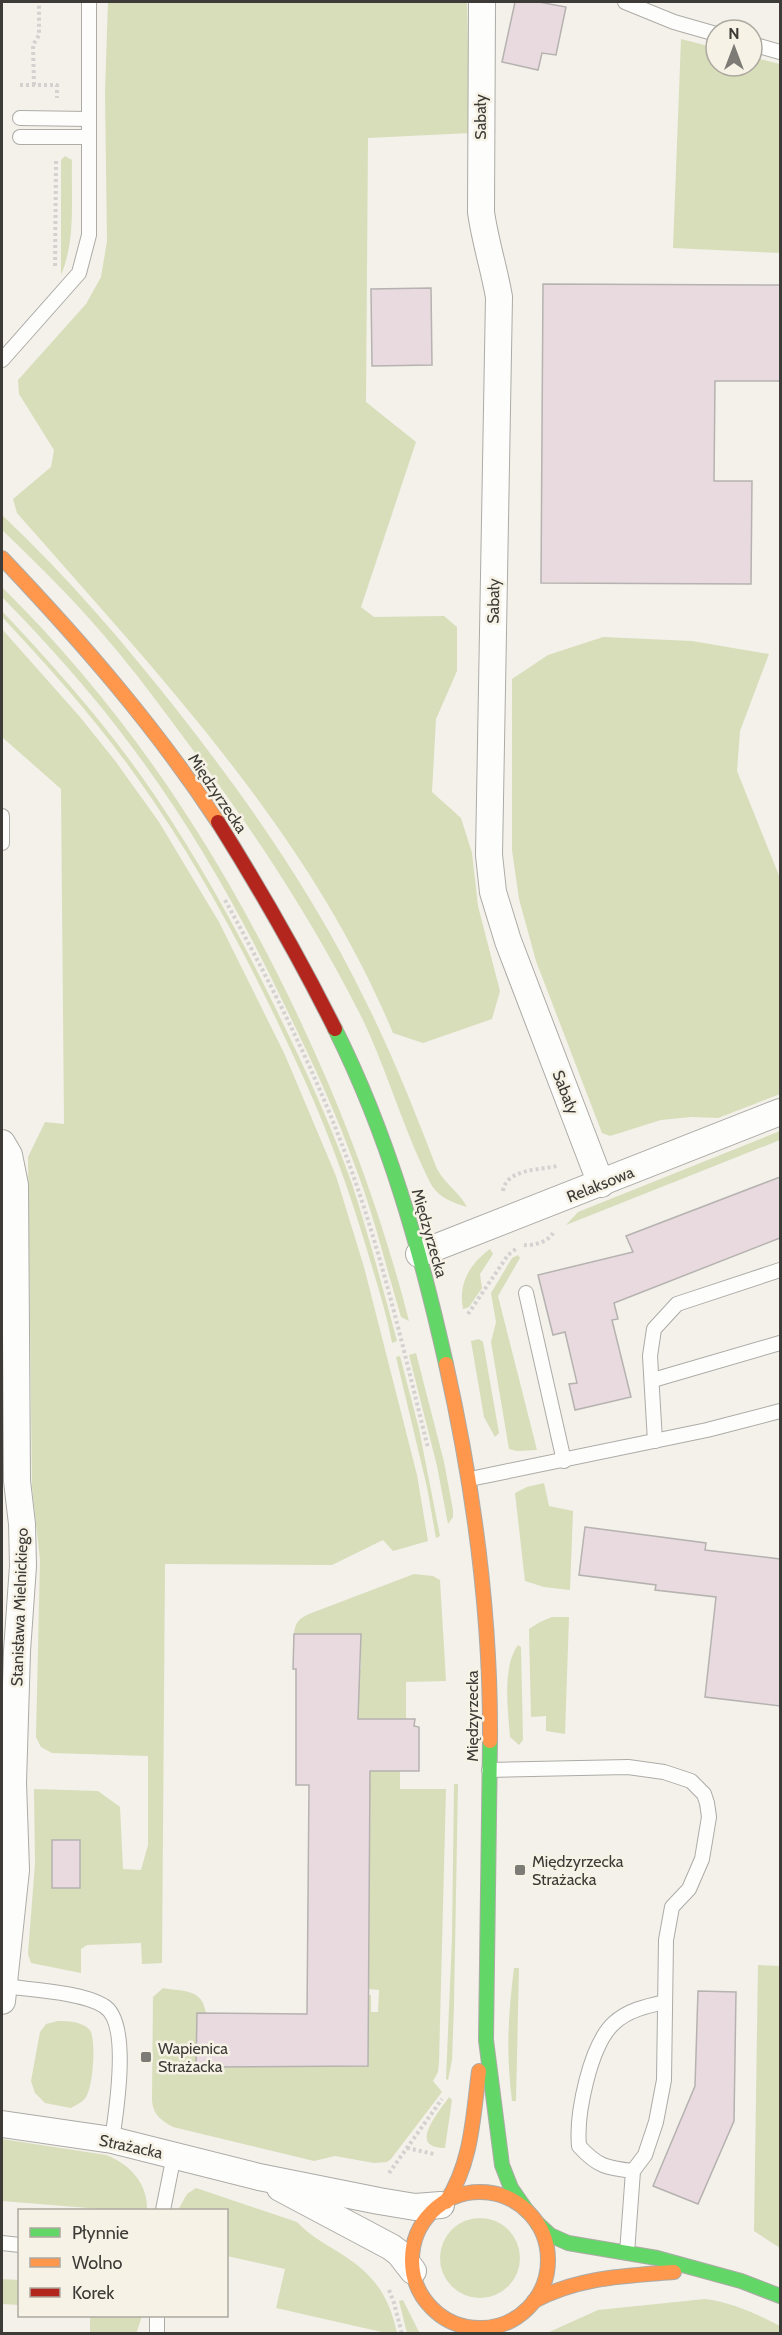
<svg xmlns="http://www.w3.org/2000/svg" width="782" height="2335" font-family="Cabin,sans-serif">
	<rect width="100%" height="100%" fill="#f3f1ea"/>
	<g fill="#d8deba">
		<path d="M108,2H467L470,133L368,138L366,402L416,442L361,607L374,617L444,616L457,627V671L436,719L432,792L461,818L472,853L478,906L500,991L492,1019L423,1043L393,1033C310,833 158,674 17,513L13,499L51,467L54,450L19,394L18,380L86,304L101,277L107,241L105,92Z"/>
		<polygon points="681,39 716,48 716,66 752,66 752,57 780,64 780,253 673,248"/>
		<path d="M65,156L72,160C71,198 76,240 61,275V160Z"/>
		<path d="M2,515C67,576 125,644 180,714C252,806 315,897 366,1002C393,1056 415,1112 437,1169C445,1184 460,1193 467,1207C452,1202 441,1199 432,1186C404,1132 388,1072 362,1018C313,921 255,832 190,746C166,714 143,682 118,652C82,608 42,568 2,530Z"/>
		<path d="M2,587C119,703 205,830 279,977C335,1089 378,1200 409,1321L401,1317C386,1267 374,1215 355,1166C335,1110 310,1057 284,1004C241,914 192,827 132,747C93,694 48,644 2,597Z"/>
		<path d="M2,611C49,661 96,713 137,770C190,844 234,923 274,1005C303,1064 330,1122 352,1184C369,1236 383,1289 397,1341L392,1343C387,1315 378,1287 370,1260C352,1198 331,1139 305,1081C257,975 204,871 136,776C96,720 49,667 2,617Z"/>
		<polygon points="2,629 80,717 116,762 159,822 219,922 285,1055 336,1176 364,1267 417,1475 428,1541 393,1551 383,1540 332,1565 165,1564 162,1963 142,1964 141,1943 87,1945 81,1949 81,1973 31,1963 28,1954 35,1863 34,1789 98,1791 120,1807 123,1869 141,1870 148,1845 148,1756 52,1753 41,1747 36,1737 40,1560 32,1487 28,1157 45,1122 64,1124 61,789 2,737"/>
		<polygon points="603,637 692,641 769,654 740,731 737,771 780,878 780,1094 718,1118 691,1117 661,1120 610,1136 602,1133 536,961 519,899 512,850 512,679 548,655"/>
		<polygon points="780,1131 780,1140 566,1225 578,1212"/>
		<path d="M490,1249L493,1254L480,1274L482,1288L469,1307L463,1309C458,1283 470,1264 490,1249Z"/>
		<polygon points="518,1255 520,1258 498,1296 537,1450 517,1451 509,1449 491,1342 496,1322 491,1293 512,1258"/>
		<polygon points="479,1339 483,1342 499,1433 495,1437 484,1417 471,1341"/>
		<polygon points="416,1353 444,1462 453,1510 453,1517 448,1524 437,1466 409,1355"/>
		<polygon points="400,1356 419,1429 440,1536 436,1538 427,1487 396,1357"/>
		<polygon points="544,1483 549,1506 573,1511 570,1590 544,1587 525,1581 515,1493 527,1487"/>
		<path d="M414,1574L433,1576L440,1580L446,1681L406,1682V1719L400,1771V1789H446L439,2062L438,2072L433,2081L442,2092L391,2159L387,2162L374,2163L335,2156L314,2161L173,2127C161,2120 153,2115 152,2100L153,1997L163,1988C184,1992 202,1988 206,2013H197V2067L367,2066L368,2016L365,1995H371V2012H378L379,1990L368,1989L370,1785L358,1784V1669H361V1635L294,1634C295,1622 299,1619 309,1614Z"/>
		<polygon points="552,1617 569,1617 565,1734 546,1731 546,1716 531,1717 529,1629 540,1622"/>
		<path d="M518,1645L521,1647L523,1740L519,1745L510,1737C508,1709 502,1667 518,1645Z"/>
		<polygon points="454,1784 458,1784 454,2004 452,2060 448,2080 446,2079 452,1938"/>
		<polygon points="758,1965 780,1966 780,2248 754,2231"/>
		<path d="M514,1968H519L516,2101H512C506,2053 508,2016 514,1968Z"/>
		<path d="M58,2021C68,2021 80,2021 89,2029C97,2037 93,2087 86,2097C83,2102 76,2105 71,2108L45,2103L35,2093L31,2081L40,2032L46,2024Z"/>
		<path d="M449,2097L452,2100L445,2148C407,2148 439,2112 449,2097Z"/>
		<path d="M2,2139L106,2155C130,2164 148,2184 147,2210H101V2209L2,2201Z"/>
		<path d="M196,2188L297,2222C310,2236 326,2244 343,2255C375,2276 389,2296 397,2333H386L276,2308L285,2269L227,2256L226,2210H178L187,2194Z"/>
		<circle cx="480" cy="2258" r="40"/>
		<polygon points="2,2279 19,2280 19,2305 2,2304"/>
		<path d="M705,2299C731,2302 757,2314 780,2326V2333H547L598,2310Z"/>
		<polygon points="403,2300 418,2330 420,2333 407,2333 399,2301"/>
		<polygon points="90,2316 142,2316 136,2334 90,2333"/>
	</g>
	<g fill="#e9dae0" stroke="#b5b2b0" stroke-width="1.5">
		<polygon points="515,2 539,2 566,7 556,55 542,53 538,70 502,62"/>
		<polygon points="543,284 780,285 780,381 715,381 714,481 752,481 751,584 541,583"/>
		<polygon points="431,288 432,365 372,366 371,289"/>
		<polygon points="780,1177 780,1238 614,1303 618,1319 612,1320 631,1397 575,1410 569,1384 577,1383 565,1332 553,1335 538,1275 633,1252 626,1236"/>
		<polygon points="585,1527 706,1543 705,1550 780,1559 780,1706 705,1697 716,1597 655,1590 656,1585 579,1575"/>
		<polygon points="294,1634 361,1634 358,1719 415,1719 414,1726 419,1727 419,1771 370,1771 368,2066 196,2067 197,2013 307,2014 309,1785 296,1785 296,1669 293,1669"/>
		<rect x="52" y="1840" width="28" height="48"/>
		<polygon points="698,1991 736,1992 734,2121 698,2204 653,2186 695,2086"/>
	</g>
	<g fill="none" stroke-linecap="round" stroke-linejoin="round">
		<g stroke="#adaba6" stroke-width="16">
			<g id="lane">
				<polyline points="625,2 674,22 716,34"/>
				<polyline points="752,44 780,52"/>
				<polyline points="20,118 89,119"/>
				<polyline points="20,137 89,137"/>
				<polyline points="2,360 79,273 89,235 89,2"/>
				<polyline points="2,816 2,843"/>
				<polyline points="526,1293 564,1461"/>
				<polyline points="653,1380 780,1343"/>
				<polyline points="655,1441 650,1356 654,1329 677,1304 780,1270"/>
				<polyline points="470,1479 707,1430 780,1411"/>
				<polyline points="489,1770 628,1767 664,1772 691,1781 704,1794 707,1803 709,1817 702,1859 689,1889 672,1907 666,1940 664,2080 656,2122 645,2155 633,2171 627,2253"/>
				<path d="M4,1986C31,1990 82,1992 104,2006C131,2022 116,2113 112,2140"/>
				<path d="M633,2171C606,2168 597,2166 579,2146C576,2114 590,2045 614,2023C628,2010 647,2006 665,2002"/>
				<polyline points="163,2210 174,2155"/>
				<polyline points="2,2243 20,2245"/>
				<polyline points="157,2334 157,2316"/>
			</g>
		</g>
		<g stroke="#adaba6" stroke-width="28">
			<g id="street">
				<path d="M482,2L481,212C485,241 494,268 499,297L489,855L493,892L508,941L601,1184"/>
				<polyline points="2,1143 9,1155 15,1185 17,1481 22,1524 23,1566 17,1651 13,1783 16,1870 2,2001"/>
				<polyline points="419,1254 780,1112"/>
				<polyline points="2,2124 112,2140 259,2177 379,2201 415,2207 441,2205"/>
				<polyline points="280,2188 391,2247 399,2253 413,2271"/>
			</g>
		</g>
		<g stroke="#adaba6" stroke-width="16">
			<g id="fast">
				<path d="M335,1029C388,1135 420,1248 446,1364"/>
				<polyline points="490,1741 486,2040 502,2165 511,2188 527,2211"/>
				<polyline points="537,2223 550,2235 568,2243 657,2258 741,2281 780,2296"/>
			</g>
		</g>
		<g stroke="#adaba6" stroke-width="16">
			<g id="slow">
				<path d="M2,558C80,640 155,726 218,822"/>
				<path d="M446,1364C474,1489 491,1613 490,1741"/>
				<circle cx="480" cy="2260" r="68"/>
				<path d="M446,2202C472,2163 473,2116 479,2071"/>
				<path d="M534,2301C578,2277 625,2276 674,2272"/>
			</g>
		</g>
		<g stroke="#adaba6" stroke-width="16">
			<path id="jam" d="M218,822C260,889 299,957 335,1029"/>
		</g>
		<g stroke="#d3d2d1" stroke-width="4" stroke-dasharray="3 3" stroke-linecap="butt">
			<polyline points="20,85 57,85 57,98"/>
			<polyline points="34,85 33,45 39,35 39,2"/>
			<polyline points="55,266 56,159"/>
			<path d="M225,900C273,987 319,1078 352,1172C384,1262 405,1356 428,1448"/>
			<path d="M503,1191C506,1169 539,1170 557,1166"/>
			<path d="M524,1245C533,1246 548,1242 553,1233"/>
			<polyline points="468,1314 508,1255 517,1248"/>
			<polyline points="407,2148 434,2154"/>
			<polyline points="389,2173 442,2099"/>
			<polyline points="389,2290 394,2303 402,2334"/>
		</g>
		<use href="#lane" stroke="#fdfdfc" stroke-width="14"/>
		<use href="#street" stroke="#fdfdfc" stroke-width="26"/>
		<use href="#fast" stroke="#63d668" stroke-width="14"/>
		<use href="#slow" stroke="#ff974d" stroke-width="14"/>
		<use href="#jam" stroke="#b3261e" stroke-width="14"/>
	</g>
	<g fill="#7d7b76" stroke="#f7f2e6" stroke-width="2">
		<rect x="514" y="1864" width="12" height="12" rx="3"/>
		<rect x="140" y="2051" width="12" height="12" rx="3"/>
	</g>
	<g text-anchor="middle" stroke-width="5" stroke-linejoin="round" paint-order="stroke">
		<g font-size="16" fill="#3d3b37" stroke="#f7f2e6">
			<text transform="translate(480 117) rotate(-90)" y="6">Sabały</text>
			<text transform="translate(493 601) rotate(-89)" y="6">Sabały</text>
			<text transform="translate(218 793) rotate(56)" y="6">Międzyrzecka</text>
			<text transform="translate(566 1092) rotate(69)" y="6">Sabały</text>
			<text transform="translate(600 1184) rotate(-22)" y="6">Relaksowa</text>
			<text transform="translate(430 1233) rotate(74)" y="6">Międzyrzecka</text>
			<text transform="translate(19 1607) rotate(-88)" y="6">Stanisława Mielnickiego</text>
			<text transform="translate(472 1716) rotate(-90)" y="6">Międzyrzecka</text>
			<text transform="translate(131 2146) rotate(12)" y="6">Strażacka</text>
		</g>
		<g font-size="16" fill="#3d3b37" stroke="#f7f2e6" text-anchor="start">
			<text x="532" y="1867">Międzyrzecka<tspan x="532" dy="18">Strażacka</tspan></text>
			<text x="158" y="2054">Wapienica<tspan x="158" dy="18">Strażacka</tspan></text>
		</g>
	</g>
	<rect width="782" height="2335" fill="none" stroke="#3d3b37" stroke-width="6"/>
	<rect x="18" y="2209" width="210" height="108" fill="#f7f2e6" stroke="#ada9a0" stroke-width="1.5"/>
	<rect x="30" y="2228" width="30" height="9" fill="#63d668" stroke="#ada9a0" stroke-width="1.5"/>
	<text x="72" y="2239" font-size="18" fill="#3d3b37">Płynnie</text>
	<rect x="30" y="2258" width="30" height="9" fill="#ff974d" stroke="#ada9a0" stroke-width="1.5"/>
	<text x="72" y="2269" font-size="18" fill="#3d3b37">Wolno</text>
	<rect x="30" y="2288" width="30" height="9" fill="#b3261e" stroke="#ada9a0" stroke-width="1.5"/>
	<text x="72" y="2299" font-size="18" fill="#3d3b37">Korek</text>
	<g transform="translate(734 48)"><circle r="28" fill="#f7f2e6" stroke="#ada9a0" stroke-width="1.5"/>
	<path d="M0-4.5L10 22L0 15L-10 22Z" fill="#7d7b76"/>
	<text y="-9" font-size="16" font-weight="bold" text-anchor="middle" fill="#3d3b37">N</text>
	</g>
</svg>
